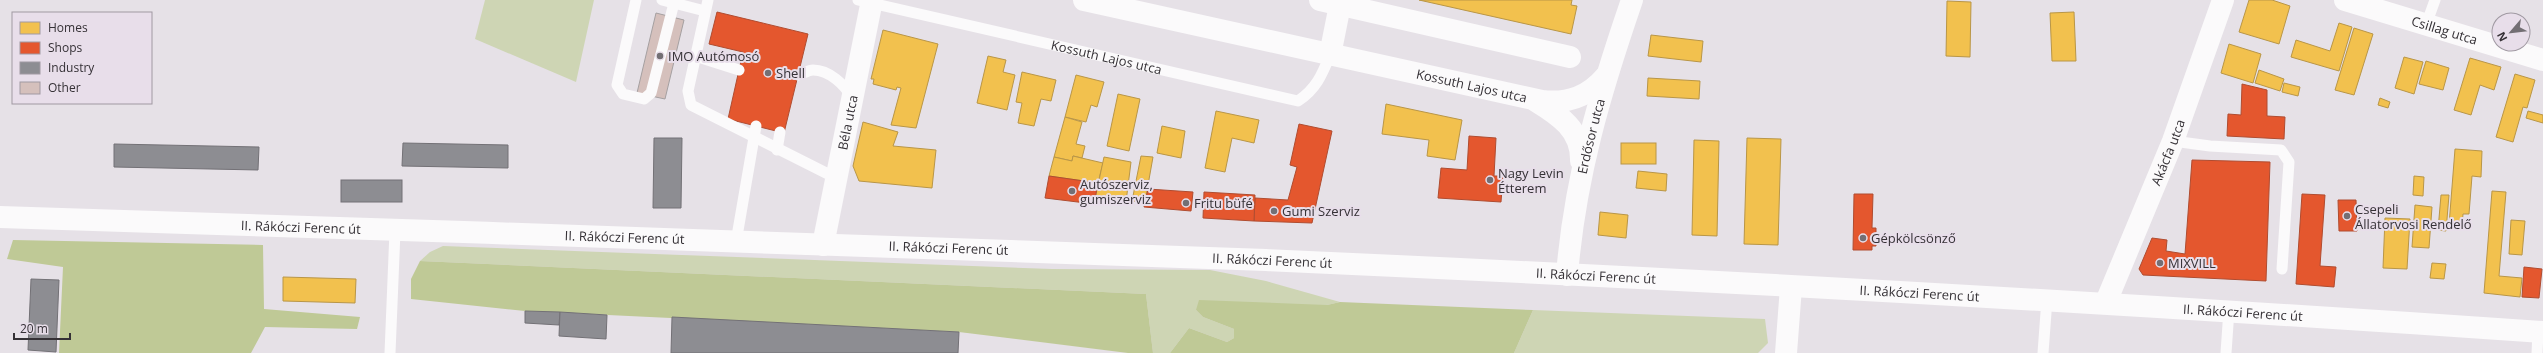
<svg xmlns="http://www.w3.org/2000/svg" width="2543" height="353" font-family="'Open Sans',sans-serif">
	<rect width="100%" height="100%" fill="#e6e1e7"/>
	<g fill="#ced5b4">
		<polygon points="485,0 594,0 576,82 475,39"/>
		<polygon points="443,246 1052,269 1210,270 1266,281 1340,302 1327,305 1196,310 1203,317 1234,329 1234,338 1227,342 1189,328 1170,353 1153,353 1146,294 420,261 430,252"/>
		<polygon points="1533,310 1765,319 1768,343 1758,353 1514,353"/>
	</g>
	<g fill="#bfc996">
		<polygon points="13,240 263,245 264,309 360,317 357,329 265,327 251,353 59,353 63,267 7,259"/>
		<polygon points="420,261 1146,294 1153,353 1128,353 959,332 525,311 411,299 411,279"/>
		<polygon points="1199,300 1327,305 1340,302 1533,310 1514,353 1170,353 1189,328 1227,342 1234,338 1234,329 1203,317 1196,310"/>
	</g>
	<g fill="#f2c14e" stroke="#b99647">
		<polygon points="1419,0 1572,0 1571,5 1577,6 1571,34"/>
		<polygon points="2249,0 2272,0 2290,6 2279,44 2239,32"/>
		<polygon points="1947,1 1971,2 1970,57 1946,56"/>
		<polygon points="2074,12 2076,61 2052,61 2050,13"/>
		<polygon points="2339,23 2352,27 2339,71 2291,57 2296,40 2330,51"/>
		<polygon points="2354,28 2373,34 2354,95 2335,90"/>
		<polygon points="883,30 938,44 916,128 891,125 901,88 897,87 896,90 873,84 874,79 871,79"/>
		<polygon points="1651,35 1703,41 1701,62 1648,56"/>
		<polygon points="2229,44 2261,54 2253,83 2221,73"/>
		<polygon points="988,56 1006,60 1003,72 1015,75 1007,110 977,103"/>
		<polygon points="2404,57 2423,62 2414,94 2395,88"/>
		<polygon points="2470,58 2501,67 2494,90 2480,85 2471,115 2454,110"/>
		<polygon points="2426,61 2449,68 2443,90 2419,84"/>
		<polygon points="2259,70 2284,79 2280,91 2255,83"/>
		<polygon points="1022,72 1056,80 1051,101 1041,99 1034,126 1018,123 1022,103 1016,102"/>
		<polygon points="2515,74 2535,80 2527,108 2523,107 2513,142 2496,137"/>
		<polygon points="1076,75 1104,82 1097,107 1091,105 1086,122 1065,117"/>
		<polygon points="1648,78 1700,81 1699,99 1647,96"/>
		<polygon points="2284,83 2300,87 2298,96 2282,92"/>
		<polygon points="1118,94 1140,99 1129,151 1107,146"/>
		<polygon points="2380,98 2390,102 2388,108 2378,105"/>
		<polygon points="1386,104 1462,120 1455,160 1427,156 1429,140 1382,134"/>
		<polygon points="1216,111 1259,120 1254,143 1232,138 1225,172 1205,168"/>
		<polygon points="2528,111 2543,115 2543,123 2526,118"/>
		<polygon points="1065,117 1082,122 1076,144 1085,146 1082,158 1073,156 1072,161 1054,157"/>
		<polygon points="863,122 898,132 893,146 936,150 932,188 859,181 853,166"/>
		<polygon points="1162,126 1185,131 1181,158 1157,153"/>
		<polygon points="1747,138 1781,139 1778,245 1744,244"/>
		<polygon points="1694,140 1719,141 1717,236 1692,235"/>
		<rect x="1621" y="143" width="35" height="21"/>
		<polygon points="2455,149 2482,151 2481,177 2472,176 2469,214 2463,214 2462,226 2449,225"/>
		<polygon points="1073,156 1103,163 1098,183 1049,176 1054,157 1072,161"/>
		<polygon points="1141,156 1153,157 1145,202 1132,201"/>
		<polygon points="1104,157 1131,162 1126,202 1095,199"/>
		<polygon points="1638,171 1667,174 1666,191 1636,188"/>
		<polygon points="2414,176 2424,177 2423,196 2413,195"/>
		<polygon points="2492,191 2506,192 2499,276 2522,278 2520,297 2484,293"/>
		<polygon points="2441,195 2449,195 2446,231 2438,230"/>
		<polygon points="2415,205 2432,207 2429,248 2412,247"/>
		<polygon points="1600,212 1628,215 1626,238 1598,235"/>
		<polygon points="2385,218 2410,219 2407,269 2383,268"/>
		<polygon points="2511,220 2525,221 2522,255 2509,254"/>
		<polygon points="2432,263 2446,264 2444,279 2430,278"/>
		<polygon points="283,277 356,279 355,303 283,301"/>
	</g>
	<g fill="#e4572e" stroke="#b04c30">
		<polygon points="717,12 808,34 784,133 728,119 743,52 709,44"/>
		<polygon points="2242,84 2267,90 2267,116 2285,117 2284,139 2227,136 2228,114 2241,115"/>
		<polygon points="1299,124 1332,131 1312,223 1254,221 1255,198 1288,200 1297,167 1290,165"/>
		<polygon points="1469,136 1496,138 1494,176 1503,176 1501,202 1438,198 1441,168 1467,170"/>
		<polygon points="2192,160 2270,162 2266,281 2143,275 2139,269 2152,238 2167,240 2166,251 2185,254"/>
		<polygon points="1049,176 1098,183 1094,204 1045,198"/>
		<polygon points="1148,189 1193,192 1191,211 1144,207"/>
		<polygon points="1204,192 1255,195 1254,221 1203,218"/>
		<polygon points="1854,194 1873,194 1872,228 1876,228 1876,246 1872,246 1872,250 1853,250"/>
		<polygon points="2302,194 2325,195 2320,266 2336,267 2334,287 2296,284"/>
		<polygon points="2338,200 2356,200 2357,231 2339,231"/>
		<polygon points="2524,267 2542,269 2539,298 2522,297"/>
	</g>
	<g fill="#8d8d92" stroke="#737176">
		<polygon points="654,138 682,138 681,208 653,208"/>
		<polygon points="403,143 508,145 508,168 402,166"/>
		<polygon points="114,144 259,147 258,170 114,167"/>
		<rect x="341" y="180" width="61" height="22"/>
		<polygon points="31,279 59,280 56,352 28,350"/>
		<polygon points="525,311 560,312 559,325 525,323"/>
		<polygon points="560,312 607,315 606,339 559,336"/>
		<polygon points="672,317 959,332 958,353 671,353"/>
	</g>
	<polygon fill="#d5c0bc" stroke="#a5a0a1" points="656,13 684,20 665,99 637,93"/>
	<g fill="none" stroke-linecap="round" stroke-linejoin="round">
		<g stroke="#fbfafb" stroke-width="11">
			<polyline points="636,0 617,85 623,94 644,99 651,93 674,3"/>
			<polyline points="662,0 705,11"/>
			<polyline points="708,0 688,91 691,105 836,178"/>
			<path id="s1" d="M858,0L1298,101C1316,89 1322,75 1330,55"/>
			<polyline points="2426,25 2435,0"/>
			<polyline points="695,56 739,70"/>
			<path d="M798,75C802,74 809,70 813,70C830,70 844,85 852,97"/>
			<polyline points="2173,141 2210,146 2281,150 2289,162 2282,269"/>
			<polyline points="777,150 780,132"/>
			<polyline points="736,242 756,126"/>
			<polyline points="390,353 395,231"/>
			<polyline points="2043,353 2047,299"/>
			<polyline points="2226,353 2229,310"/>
			<polyline points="2537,353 2538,332"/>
		</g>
		<g stroke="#fbfafb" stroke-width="22">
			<polyline points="1320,0 1570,57"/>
			<path id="s2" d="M2345,0L2543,60"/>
			<polyline points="1330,55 1340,5"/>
			<path id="s3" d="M823,245L872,0"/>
			<path id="s4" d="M2106,302L2173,141L2223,0"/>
			<polyline points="1786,353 1791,287"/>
		</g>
		<g stroke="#fbfafb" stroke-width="22">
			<path id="s5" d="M1084,0L1542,101C1569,104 1589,96 1606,76"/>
			<path d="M1536,101C1559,115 1582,130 1581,161"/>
			<path id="s6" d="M1567,275C1575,177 1600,93 1632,0"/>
		</g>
		<path stroke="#fbfafb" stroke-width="22" id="s7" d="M0,217C422,232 844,242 1266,260C1692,279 2118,303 2543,332"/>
	</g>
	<g fill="#736f74" stroke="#e8deea" stroke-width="1.5">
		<circle cx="660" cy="56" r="4"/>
		<circle cx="768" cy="73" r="4"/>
		<circle cx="1490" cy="180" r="4"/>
		<circle cx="1072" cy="191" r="4"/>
		<circle cx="1186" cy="203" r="4"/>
		<circle cx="1274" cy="211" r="4"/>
		<circle cx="2347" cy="216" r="4"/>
		<circle cx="1863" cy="238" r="4"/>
		<circle cx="2160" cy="263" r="4"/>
	</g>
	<g text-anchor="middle" stroke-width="4" stroke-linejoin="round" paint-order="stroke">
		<g font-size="13" fill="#353136" stroke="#e8deea">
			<text dy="5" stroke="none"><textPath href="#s2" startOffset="104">Csillag utca</textPath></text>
			<text dy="5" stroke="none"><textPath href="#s1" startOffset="255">Kossuth Lajos utca</textPath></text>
			<text dy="5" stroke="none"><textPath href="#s5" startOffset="397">Kossuth Lajos utca</textPath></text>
			<text dy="5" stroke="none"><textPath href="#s3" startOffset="125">Béla utca</textPath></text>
			<text dy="5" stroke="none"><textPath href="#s6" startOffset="141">Erdősor utca</textPath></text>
			<text dy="5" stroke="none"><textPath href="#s4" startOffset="162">Akácfa utca</textPath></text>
			<text dy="5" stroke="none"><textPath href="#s7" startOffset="301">II. Rákóczi Ferenc út</textPath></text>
			<text dy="5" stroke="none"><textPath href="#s7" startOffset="625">II. Rákóczi Ferenc út</textPath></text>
			<text dy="5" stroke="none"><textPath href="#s7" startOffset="949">II. Rákóczi Ferenc út</textPath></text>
			<text dy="5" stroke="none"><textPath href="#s7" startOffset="1273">II. Rákóczi Ferenc út</textPath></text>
			<text dy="5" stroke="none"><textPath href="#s7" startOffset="1597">II. Rákóczi Ferenc út</textPath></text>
			<text dy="5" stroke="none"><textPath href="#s7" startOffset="1921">II. Rákóczi Ferenc út</textPath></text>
			<text dy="5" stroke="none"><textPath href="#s7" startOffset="2245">II. Rákóczi Ferenc út</textPath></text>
		</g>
		<g font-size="13" fill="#353136" stroke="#e8deea" text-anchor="start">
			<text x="668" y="61">IMO Autómosó</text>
			<text x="776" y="78">Shell</text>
			<text x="1498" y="178">Nagy Levin<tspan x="1498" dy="15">Étterem</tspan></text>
			<text x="1080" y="189">Autószerviz,<tspan x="1080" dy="15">gumiszerviz</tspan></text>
			<text x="1194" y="208">Fritu büfé</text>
			<text x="2355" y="214">Csepeli<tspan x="2355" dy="15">Állatorvosi Rendelő</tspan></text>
			<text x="1282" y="216">Gumi Szerviz</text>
			<text x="1871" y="243">Gépkölcsönző</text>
			<text x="2168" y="268">MIXVILL</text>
		</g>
	</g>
	<rect x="12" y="12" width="140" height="92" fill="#e8deea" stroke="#a099a2"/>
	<rect x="20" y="22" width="20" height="12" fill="#f2c14e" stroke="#a099a2"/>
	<text x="48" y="32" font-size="12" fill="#353136">Homes</text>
	<rect x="20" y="42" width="20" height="12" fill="#e4572e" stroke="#a099a2"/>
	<text x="48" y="52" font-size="12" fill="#353136">Shops</text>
	<rect x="20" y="62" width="20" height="12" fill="#8d8d92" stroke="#a099a2"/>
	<text x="48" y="72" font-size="12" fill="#353136">Industry</text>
	<rect x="20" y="82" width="20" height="12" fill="#d5c0bc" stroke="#a099a2"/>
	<text x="48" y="92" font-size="12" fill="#353136">Other</text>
	<g transform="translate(2511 32) rotate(242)"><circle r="19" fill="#e8deea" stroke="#a099a2"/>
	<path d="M0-3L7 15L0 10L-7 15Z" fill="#736f74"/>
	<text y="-6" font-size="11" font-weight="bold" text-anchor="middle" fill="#353136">N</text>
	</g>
	<path d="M14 333v6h56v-6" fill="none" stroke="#353136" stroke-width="2"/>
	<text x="20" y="333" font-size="12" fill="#353136" stroke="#e8deea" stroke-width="3" paint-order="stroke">20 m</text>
</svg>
